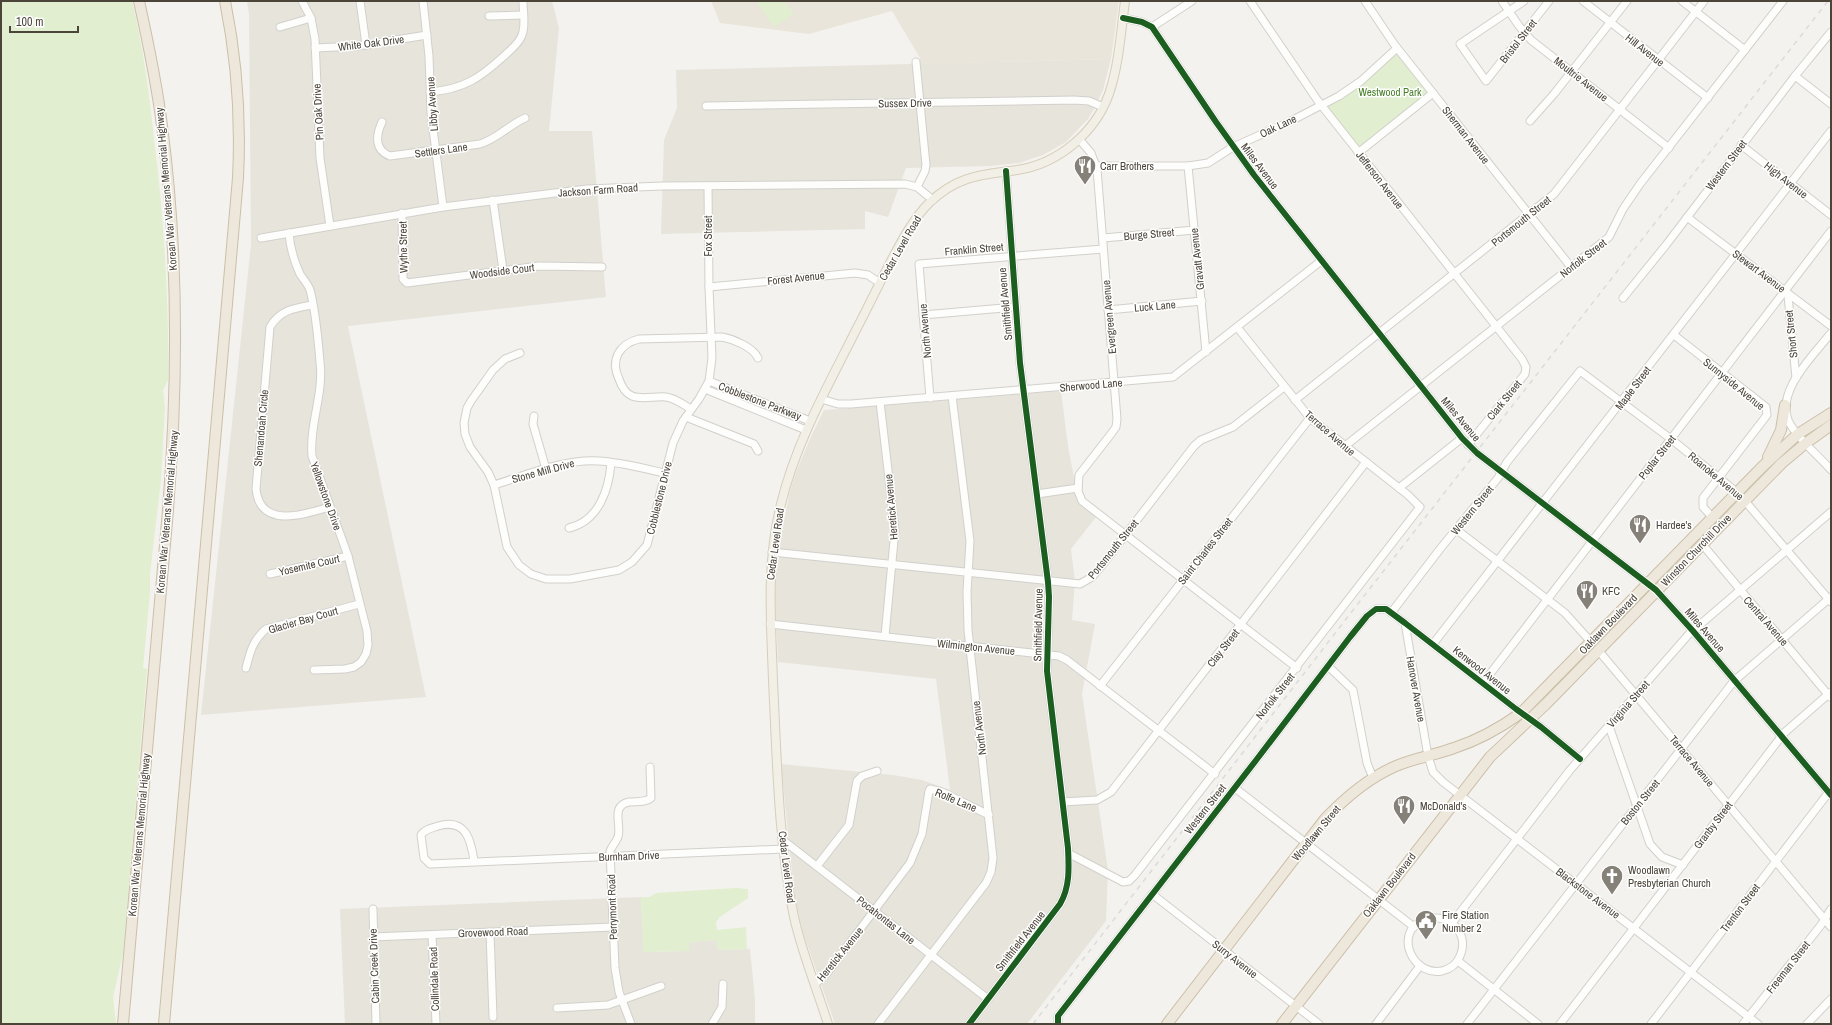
<svg xmlns="http://www.w3.org/2000/svg" width="1832" height="1025" font-family="'Archivo Narrow',sans-serif">
	<rect width="100%" height="100%" fill="#f4f2ee"/>
	<g fill="#e7e4dc">
		<polygon points="247,1 552,1 559,28 549,131 592,131 606,297 348,326 426,697 201,715 251,244 249,14"/>
		<polygon points="1111,59 1103,90 1096,105 1088,119 1066,142 1043,155 1019,163 991,166 906,168 888,217 865,211 865,229 661,234 664,140 677,108 676,70"/>
		<polygon points="1061,391 1068,446 1079,504 1096,517 1071,549 1075,582 1072,620 1095,624 1082,694 1108,870 1106,921 1027,1024 835,1024 802,930 798,913 793,882 781,764 893,775 922,780 950,790 936,679 778,662 775,597 776,571 780,541 790,491 795,475 809,441 824,410"/>
		<polygon points="641,897 644,952 689,951 689,942 717,940 718,950 750,949 755,999 755,1024 345,1024 340,909"/>
	</g>
	<polygon fill="#eae5da" points="711,1 1119,1 1111,59 920,64 920,58 892,11 809,34 720,23"/>
	<g fill="#e1eecf">
		<path d="M1,1H132C143,46 149,92 154,138C164,219 169,299 168,380L163,390L165,407L161,480L150,574V593L143,668L147,669L123,954L113,997L116,1024H1Z"/>
		<polygon points="756,1 785,1 794,14 774,27"/>
		<polygon points="1397,53 1426,91 1427,94 1361,146 1358,147 1327,106 1363,84 1394,54"/>
		<polygon points="736,888 748,889 748,898 720,917 716,922 717,930 746,927 747,949 718,950 717,940 690,942 689,951 643,952 641,897 650,897 656,893"/>
	</g>
	<g fill="none" stroke-linecap="round" stroke-linejoin="round">
		<g stroke="#d2d0cb" stroke-width="9">
			<g id="minor">
				<polyline points="302,1 311,18 315,39 320,158 330,226"/>
				<polyline points="360,1 366,45"/>
				<polyline points="423,1 429,56 431,113 443,207"/>
				<polyline points="1250,1 1318,101 1522,359 1526,367 1525,374 1468,445"/>
				<polyline points="1365,1 1394,44 1571,267"/>
				<polyline points="1502,1 1519,26 1531,40 1669,148"/>
				<polyline points="1524,1 1460,44 1486,81 1549,1"/>
				<polyline points="1583,1 1708,98"/>
				<polyline points="1682,1 1745,50"/>
				<polyline points="489,16 523,15"/>
				<polyline points="1123,18 1142,22 1152,27 1216,122 1254,175 1462,438 1477,453 1656,590 1693,631 1831,795"/>
				<polyline points="280,27 311,18"/>
				<polyline points="1152,27 1192,1"/>
				<polyline points="315,48 358,46 427,35"/>
				<polyline points="916,62 926,165 925,171 917,187"/>
				<polyline points="1795,76 1831,104"/>
				<path d="M430,92C464,89 480,78 504,56C510,50 519,44 522,35C526,25 523,12 523,1"/>
				<polyline points="706,106 1074,100 1089,101 1103,107"/>
				<polyline points="1530,121 1554,94 1627,1"/>
				<path d="M382,122C376,135 374,150 390,156L480,144C497,139 509,125 525,118"/>
				<polyline points="1079,139 1091,153 1097,169 1117,419 1116,427 1111,434 1079,475 1078,491 1082,501 1297,668"/>
				<polyline points="1741,145 1831,215"/>
				<polyline points="1358,153 1433,93"/>
				<polyline points="1097,166 1188,166 1208,163 1233,147 1287,123 1339,96 1361,81 1397,48"/>
				<polyline points="1188,166 1206,352"/>
				<polyline points="493,200 503,270"/>
				<polyline points="402,213 403,279 407,283 539,266 602,267"/>
				<polyline points="1687,217 1831,326"/>
				<path d="M289,233C290,248 294,261 300,274C303,279 308,284 310,290C316,312 318,339 320,362C324,394 309,425 312,456L348,556L367,631L368,645L366,654L361,662L354,667L345,669L314,670"/>
				<polyline points="261,238 443,207 587,189 662,186 905,184 917,187 933,200"/>
				<polyline points="1103,238 1195,230"/>
				<polyline points="709,287 855,273 868,275 880,283"/>
				<polyline points="1786,291 1788,296 1796,378"/>
				<polyline points="1623,298 1666,245 1795,76 1831,32"/>
				<path d="M312,305C294,308 280,310 270,327L256,489C260,529 304,515 329,507"/>
				<polyline points="1108,310 1202,301"/>
				<polyline points="923,315 1015,307"/>
				<path d="M1831,333C1813,356 1773,393 1790,424C1800,441 1818,455 1831,470"/>
				<polyline points="1674,335 1766,407 1767,415 1703,498 1703,507 1712,517"/>
				<polyline points="520,353 505,359 493,370 471,401 467,408 464,423 465,434 470,447 488,472 494,485 507,547 519,565 531,574 546,579 570,579 619,570 632,562 647,545 673,443 683,421 699,399 709,381 712,358 709,287 708,186"/>
				<polyline points="709,381 810,421"/>
				<polyline points="705,389 806,430"/>
				<polyline points="930,398 919,264 1103,249"/>
				<polyline points="821,399 838,404 851,404 1173,377 1321,261"/>
				<polyline points="1295,400 1554,194 1704,1"/>
				<polyline points="880,402 895,530 885,636"/>
				<path d="M691,409C684,405 675,398 666,397C654,396 642,400 632,396C625,393 621,385 619,379C610,360 619,344 639,339L722,337C733,339 753,347 758,358"/>
				<polyline points="534,416 533,424 546,469"/>
				<polyline points="686,417 754,444 758,451"/>
				<polyline points="1345,446 1609,237 1623,209 1640,184 1783,1"/>
				<path d="M494,485C527,475 563,459 598,461C620,462 643,468 664,473"/>
				<polyline points="1399,488 1462,438"/>
				<polyline points="1037,494 1078,488"/>
				<path d="M569,528C599,521 609,489 611,463"/>
				<polyline points="1457,530 1565,613 1591,642"/>
				<polyline points="1702,544 1830,697"/>
				<polyline points="772,552 1080,584 1092,577 1103,564 1194,446 1201,440 1233,427 1284,387"/>
				<polyline points="270,574 348,556"/>
				<polyline points="1391,613 1440,549 1498,478 1507,462 1580,371 1671,439 1739,494 1831,602"/>
				<polyline points="1405,623 1428,756 1433,772 1443,782 1758,1024"/>
				<polyline points="770,624 1059,656 1067,660 1215,774"/>
				<polyline points="1433,644 1831,131"/>
				<polyline points="1598,650 1831,927"/>
				<polyline points="1328,666 1353,690 1367,763 1373,778"/>
				<path d="M246,668C250,652 253,640 266,629L359,604"/>
				<polyline points="1483,683 1831,231"/>
				<polyline points="1100,686 1310,418"/>
				<polyline points="1609,726 1650,844 1662,857 1683,865"/>
				<polyline points="1235,788 1414,927"/>
				<polyline points="1062,802 1097,800 1111,792 1366,462"/>
				<polyline points="784,841 988,999"/>
				<polyline points="1068,853 1123,882 1129,881 1135,875 1420,507 1408,495 1310,418 1237,327"/>
				<path d="M474,861C471,840 466,818 438,826C432,828 425,829 421,835L424,858L430,864L784,849"/>
				<polyline points="817,866 849,825 857,781 862,776 877,771"/>
				<polyline points="1152,894 1319,1024"/>
				<polyline points="373,909 376,1024"/>
				<path d="M1431,918C1454,916 1470,937 1459,958C1456,965 1449,969 1442,971C1417,976 1398,944 1414,926C1419,921 1425,919 1431,918Z"/>
				<polyline points="1452,923 1570,770 1689,634 1831,512"/>
				<polyline points="490,932 493,1017"/>
				<polyline points="432,935 436,1024"/>
				<polyline points="373,937 613,927"/>
				<polyline points="1458,961 1538,1024"/>
				<polyline points="815,984 827,973 910,863 922,834 929,791 930,789 942,792 989,815"/>
				<polyline points="557,1008 608,1005 661,986"/>
				<path d="M631,1024L619,992L615,968L610,851C612,846 616,842 618,837C622,825 610,806 629,802C637,801 645,803 651,798L650,767"/>
				<polyline points="712,1024 722,1007 723,984"/>
				<polyline points="878,1024 986,883 991,872 993,858 968,630 967,592 970,541 952,396"/>
				<path d="M969,1024L1060,904C1070,887 1069,868 1068,848L1047,671L1049,597L1048,582L1020,363L1006,171"/>
				<polyline points="1058,1024 1058,1016 1257,759 1350,637 1367,616 1376,609 1386,609 1405,623 1516,709 1541,727 1580,759"/>
				<polyline points="1376,1024 1420,966"/>
				<polyline points="1467,1024 1734,681 1831,597"/>
				<polyline points="1560,1024 1784,733 1831,692"/>
				<polyline points="1651,1024 1829,792"/>
				<polyline points="1743,1024 1821,925 1831,909"/>
				<polyline points="1807,1024 1831,999"/>
			</g>
		</g>
		<g stroke="#d6cebb" stroke-width="10">
			<path id="major" d="M828,1024C817,989 802,953 794,917C778,840 777,759 773,681C771,620 766,563 781,504C796,442 828,386 856,330C868,307 879,284 891,261C902,240 913,219 930,202C959,175 981,175 1017,170C1058,164 1095,133 1109,94C1119,65 1121,31 1125,1"/>
		</g>
		<g stroke="#ccbfa9" stroke-width="12">
			<g id="highway">
				<polyline points="1768,457 1781,430 1785,405"/>
				<path d="M123,1024L168,510C178,382 179,254 162,126C157,84 148,42 139,1"/>
				<path d="M164,1024L238,178C241,118 237,60 225,1"/>
				<path d="M1167,1024L1325,819C1345,798 1368,778 1396,766C1415,758 1435,755 1454,748C1479,740 1500,728 1521,713L1762,467L1798,434L1831,413"/>
				<polyline points="1282,1024 1490,757 1546,704 1782,463 1806,443 1831,425"/>
			</g>
		</g>
		<use href="#minor" stroke="#fdfdfc" stroke-width="7"/>
		<use href="#major" stroke="#f2efe6" stroke-width="8"/>
		<use href="#highway" stroke="#ede8db" stroke-width="10"/>
		<polyline stroke="#dbdbda" stroke-width="1.5" stroke-dasharray="5 5" stroke-linecap="butt" points="1033,1024 1350,614 1828,1"/>
		<g stroke="#fff" stroke-width="8">
			<g id="cycleway">
				<polyline points="1123,18 1142,22 1152,27 1216,122 1254,175 1462,438 1477,453 1656,590 1693,631 1831,795"/>
				<path d="M969,1024L1060,904C1070,887 1069,868 1068,848L1047,671L1049,597L1048,582L1020,363L1006,171"/>
				<polyline points="1058,1024 1058,1016 1257,759 1350,637 1367,616 1376,609 1386,609 1405,623 1516,709 1541,727 1580,759"/>
			</g>
		</g>
		<use href="#cycleway" stroke="#1b5e20" stroke-width="6"/>
	</g>
	<defs>
		<g id="restaurant-pin" transform="scale(1.15)"><path d="M0 17L-7.5 6A9.5 9.5 0 1 1 7.5 6Z" fill="#868178" stroke="#fff"/><path d="M-5-6h1v4h1v-4h1v4h1v-4h1v5L-1.5 .5V6h-2V.5L-5-1ZM5-6V6H3V1.5H1.5Q1.5-4 5-6Z" fill="#fff"/></g>
		<g id="church-pin" transform="scale(1.15)"><path d="M0 17L-7.5 6A9.5 9.5 0 1 1 7.5 6Z" fill="#868178" stroke="#fff"/><path d="M-1.2-6h2.4v3.5h3.3v2.4h-3.3V6h-2.4V-.1h-3.3v-2.4h3.3Z" fill="#fff"/></g>
		<g id="civic-pin" transform="scale(1.15)"><path d="M0 17L-7.5 6A9.5 9.5 0 1 1 7.5 6Z" fill="#868178" stroke="#fff"/><path d="M-.6-6.5H3V-4.5H.6V-3L4-1V1h2V6H-6V1h2V-1L-.6-3ZM-1.2 2.5V6h2.4V2.5Z" fill="#fff"/></g>
	</defs>
	<g fill-rule="evenodd">
		<use href="#restaurant-pin" x="1085" y="166"/>
		<use href="#restaurant-pin" x="1640" y="525"/>
		<use href="#restaurant-pin" x="1587" y="591"/>
		<use href="#restaurant-pin" x="1404" y="806"/>
		<use href="#church-pin" x="1612" y="876"/>
		<use href="#civic-pin" x="1426" y="921"/>
	</g>
	<g text-anchor="middle" stroke-width="3" stroke-linejoin="round" paint-order="stroke">
		<g font-size="11" fill="#4b4439" stroke="#fff">
			<text transform="translate(1518 41) rotate(-52)" y="4">Bristol Street</text>
			<text transform="translate(371 43) rotate(-7)" y="4">White Oak Drive</text>
			<text transform="translate(1645 50) rotate(38)" y="4">Hill Avenue</text>
			<text transform="translate(1581 79) rotate(38)" y="4">Moultrie Avenue</text>
			<text transform="translate(905 103) rotate(-1)" y="4">Sussex Drive</text>
			<text transform="translate(432 104) rotate(-94)" y="4">Libby Avenue</text>
			<text transform="translate(318 112) rotate(-93)" y="4">Pin Oak Drive</text>
			<text transform="translate(1278 126) rotate(-25)" y="4">Oak Lane</text>
			<text transform="translate(1466 135) rotate(52)" y="4">Sherman Avenue</text>
			<text transform="translate(441 150) rotate(-8)" y="4">Settlers Lane</text>
			<text transform="translate(1726 165) rotate(-53)" y="4">Western Street</text>
			<text transform="translate(1260 166) rotate(53)" y="4">Miles Avenue</text>
			<text transform="translate(1380 180) rotate(52)" y="4">Jefferson Avenue</text>
			<text transform="translate(1786 180) rotate(38)" y="4">High Avenue</text>
			<text transform="translate(166 189) rotate(-95)" y="4">Korean War Veterans Memorial Highway</text>
			<text transform="translate(598 190) rotate(-4)" y="4">Jackson Farm Road</text>
			<text transform="translate(1521 221) rotate(-39)" y="4">Portsmouth Street</text>
			<text transform="translate(1149 234) rotate(-5)" y="4">Burge Street</text>
			<text transform="translate(708 236) rotate(-90)" y="4">Fox Street</text>
			<text transform="translate(403 247) rotate(-91)" y="4">Wythe Street</text>
			<text transform="translate(900 248) rotate(-60)" y="4">Cedar Level Road</text>
			<text transform="translate(974 249) rotate(-5)" y="4">Franklin Street</text>
			<text transform="translate(1583 258) rotate(-38)" y="4">Norfolk Street</text>
			<text transform="translate(1197 259) rotate(-96)" y="4">Gravatt Avenue</text>
			<text transform="translate(502 271) rotate(-7)" y="4">Woodside Court</text>
			<text transform="translate(1759 271) rotate(37)" y="4">Stewart Avenue</text>
			<text transform="translate(796 278) rotate(-6)" y="4">Forest Avenue</text>
			<text transform="translate(1005 304) rotate(-95)" y="4">Smithfield Avenue</text>
			<text transform="translate(1155 306) rotate(-5)" y="4">Luck Lane</text>
			<text transform="translate(1109 317) rotate(-95)" y="4">Evergreen Avenue</text>
			<text transform="translate(925 331) rotate(-95)" y="4">North Avenue</text>
			<text transform="translate(1791 334) rotate(-96)" y="4">Short Street</text>
			<text transform="translate(1734 384) rotate(39)" y="4">Sunnyside Avenue</text>
			<text transform="translate(1091 385) rotate(-5)" y="4">Sherwood Lane</text>
			<text transform="translate(1633 388) rotate(-53)" y="4">Maple Street</text>
			<text transform="translate(1504 400) rotate(-51)" y="4">Clark Street</text>
			<text transform="translate(760 401) rotate(21)" y="4">Cobblestone Parkway</text>
			<text transform="translate(1461 419) rotate(50)" y="4">Miles Avenue</text>
			<text transform="translate(261 428) rotate(-85)" y="4">Shenandoah Circle</text>
			<text transform="translate(1330 433) rotate(41)" y="4">Terrace Avenue</text>
			<text transform="translate(1657 457) rotate(-52)" y="4">Poplar Street</text>
			<text transform="translate(543 471) rotate(-15)" y="4">Stone Mill Drive</text>
			<text transform="translate(1716 476) rotate(40)" y="4">Roanoke Avenue</text>
			<text transform="translate(326 496) rotate(70)" y="4">Yellowstone Drive</text>
			<text transform="translate(659 498) rotate(-76)" y="4">Cobblestone Drive</text>
			<text transform="translate(891 507) rotate(-95)" y="4">Heretick Avenue</text>
			<text transform="translate(1472 510) rotate(-51)" y="4">Western Street</text>
			<text transform="translate(167 512) rotate(-85)" y="4">Korean War Veterans Memorial Highway</text>
			<text transform="translate(775 544) rotate(-82)" y="4">Cedar Level Road</text>
			<text transform="translate(1113 549) rotate(-51)" y="4">Portsmouth Street</text>
			<text transform="translate(1696 550) rotate(-46)" y="4">Winston Churchill Drive</text>
			<text transform="translate(1205 551) rotate(-52)" y="4">Saint Charles Street</text>
			<text transform="translate(309 565) rotate(-13)" y="4">Yosemite Court</text>
			<text transform="translate(303 620) rotate(-16)" y="4">Glacier Bay Court</text>
			<text transform="translate(1766 621) rotate(49)" y="4">Central Avenue</text>
			<text transform="translate(1608 624) rotate(-46)" y="4">Oaklawn Boulevard</text>
			<text transform="translate(1038 625) rotate(-89)" y="4">Smithfield Avenue</text>
			<text transform="translate(1705 630) rotate(49)" y="4">Miles Avenue</text>
			<text transform="translate(976 647) rotate(6)" y="4">Wilmington Avenue</text>
			<text transform="translate(1223 648) rotate(-52)" y="4">Clay Street</text>
			<text transform="translate(1482 670) rotate(38)" y="4">Kenwood Avenue</text>
			<text transform="translate(1416 689) rotate(80)" y="4">Hanover Avenue</text>
			<text transform="translate(1275 696) rotate(-52)" y="4">Norfolk Street</text>
			<text transform="translate(1628 704) rotate(-49)" y="4">Virginia Street</text>
			<text transform="translate(979 728) rotate(-97)" y="4">North Avenue</text>
			<text transform="translate(1692 761) rotate(50)" y="4">Terrace Avenue</text>
			<text transform="translate(956 800) rotate(23)" y="4">Rolfe Lane</text>
			<text transform="translate(1640 802) rotate(-51)" y="4">Boston Street</text>
			<text transform="translate(1205 809) rotate(-52)" y="4">Western Street</text>
			<text transform="translate(1713 825) rotate(-53)" y="4">Granby Street</text>
			<text transform="translate(1316 833) rotate(-50)" y="4">Woodlawn Street</text>
			<text transform="translate(139 835) rotate(-85)" y="4">Korean War Veterans Memorial Highway</text>
			<text transform="translate(629 856) rotate(-2)" y="4">Burnham Drive</text>
			<text transform="translate(787 867) rotate(83)" y="4">Cedar Level Road</text>
			<text transform="translate(1389 885) rotate(-52)" y="4">Oaklawn Boulevard</text>
			<text transform="translate(1588 893) rotate(37)" y="4">Blackstone Avenue</text>
			<text transform="translate(612 907) rotate(-92)" y="4">Perrymont Road</text>
			<text transform="translate(1740 908) rotate(-53)" y="4">Trenton Street</text>
			<text transform="translate(886 920) rotate(38)" y="4">Pocahontas Lane</text>
			<text transform="translate(493 932) rotate(-2)" y="4">Grovewood Road</text>
			<text transform="translate(1020 941) rotate(-52)" y="4">Smithfield Avenue</text>
			<text transform="translate(840 954) rotate(-51)" y="4">Heretick Avenue</text>
			<text transform="translate(1235 959) rotate(38)" y="4">Surry Avenue</text>
			<text transform="translate(374 966) rotate(-92)" y="4">Cabin Creek Drive</text>
			<text transform="translate(1788 967) rotate(-52)" y="4">Freeman Street</text>
			<text transform="translate(434 979) rotate(-92)" y="4">Collindale Road</text>
		</g>
		<g font-size="11" fill="#4a7f2a" stroke="#fff">
			<text x="1390" y="96">Westwood Park</text>
		</g>
		<g font-size="11" fill="#4b4439" stroke="#fff" text-anchor="start">
			<text x="1100" y="170">Carr Brothers</text>
			<text x="1656" y="529">Hardee's</text>
			<text x="1602" y="595">KFC</text>
			<text x="1420" y="810">McDonald's</text>
			<text x="1628" y="874">Woodlawn<tspan x="1628" dy="13">Presbyterian Church</tspan></text>
			<text x="1442" y="919">Fire Station<tspan x="1442" dy="13">Number 2</tspan></text>
		</g>
	</g>
	<rect width="1832" height="1025" fill="none" stroke="#4b4439" stroke-width="4"/>
	<path d="M10 26v6h68v-6" fill="none" stroke="#4b4439" stroke-width="2"/>
	<text x="16" y="26" font-size="12" fill="#4b4439" stroke="#ffffff" stroke-width="3" paint-order="stroke">100 m</text>
</svg>
